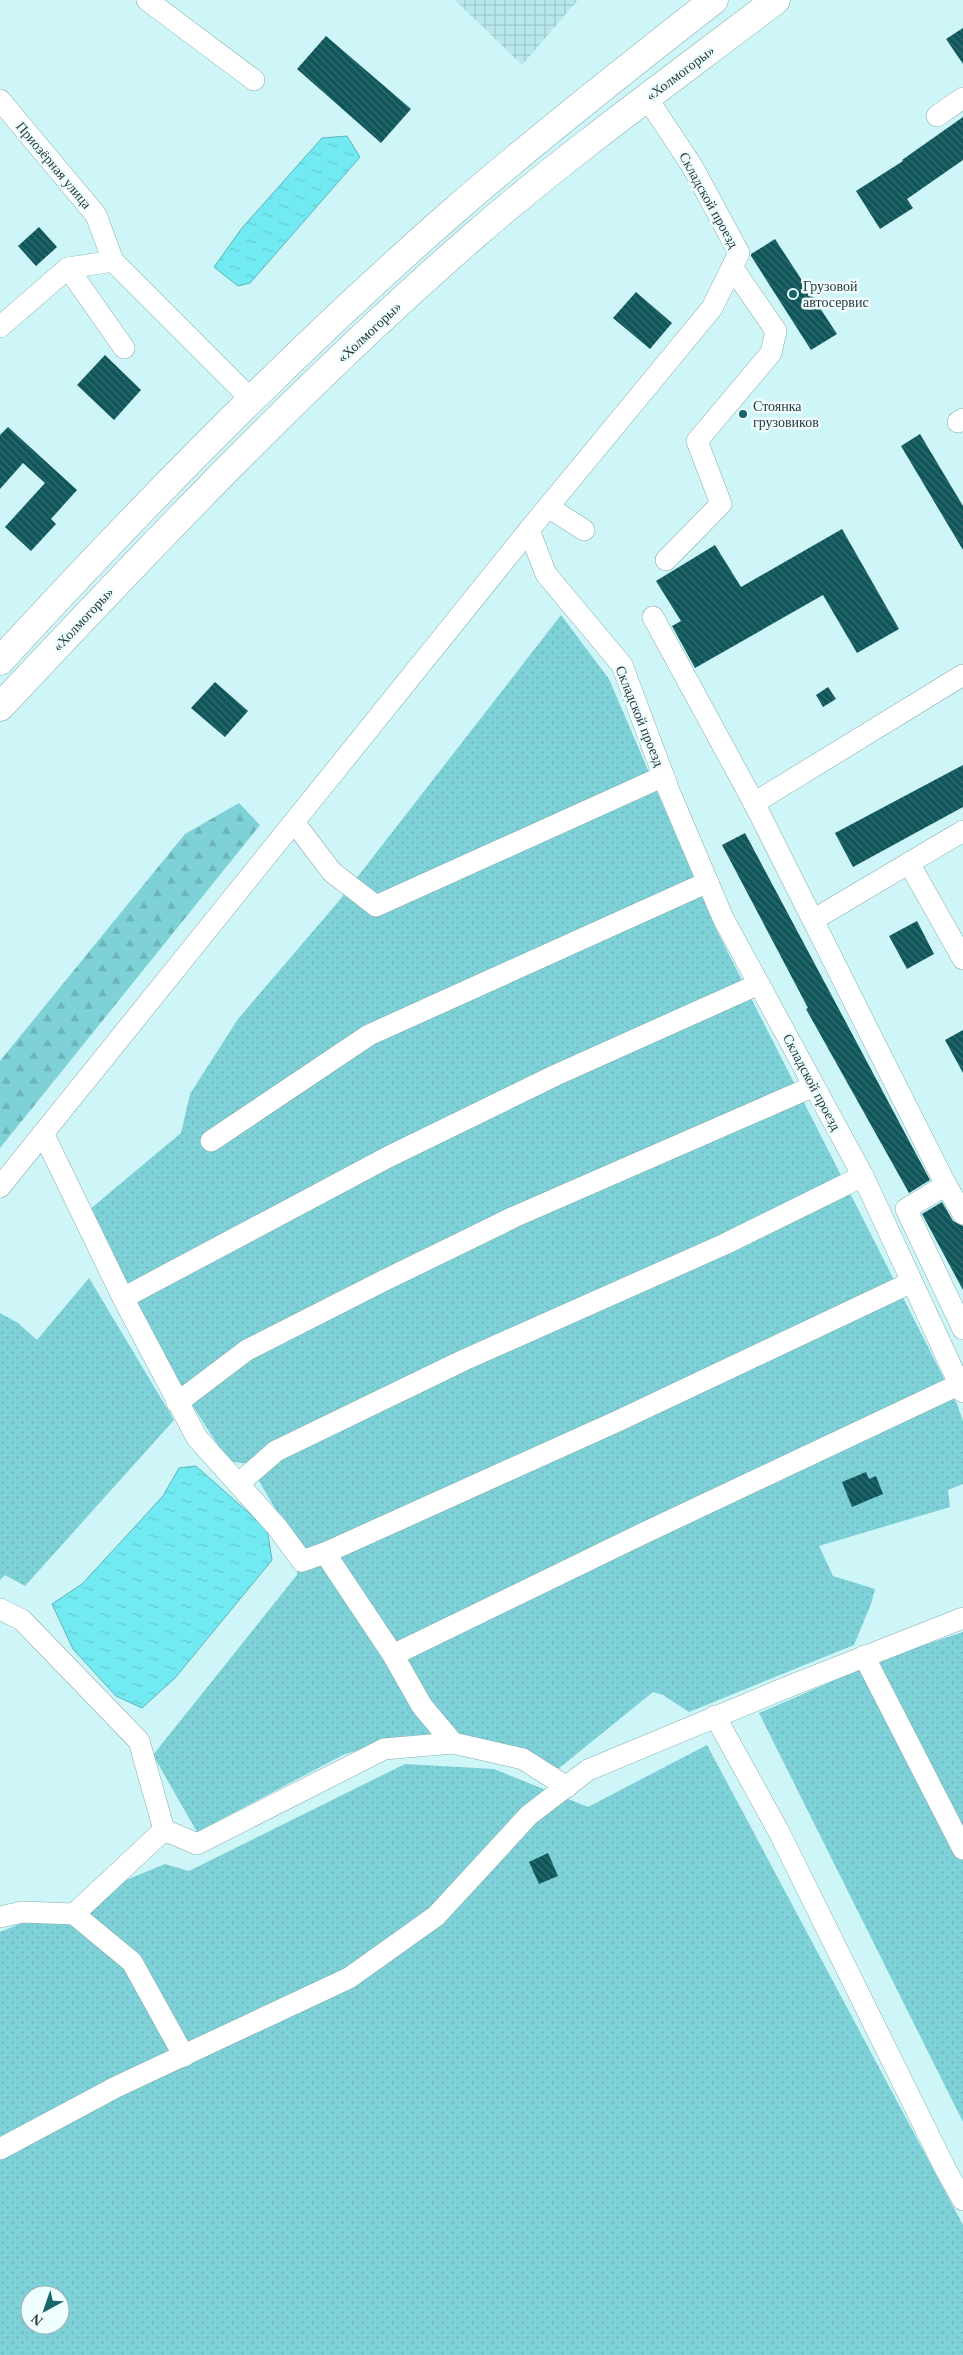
<svg xmlns="http://www.w3.org/2000/svg" width="963" height="2355" font-family="'Times New Roman',serif">
	<defs>
		<pattern id="industrial-grid" width="8" height="8" patternUnits="userSpaceOnUse" patternTransform="scale(1.25)"><rect width="8" height="8" fill="#b8e8eb"/><path d="M0 4h8M4 0v8" fill="none" stroke="#9ec8ca"/></pattern>
		<pattern id="forest-firs" width="22" height="20" patternUnits="userSpaceOnUse" patternTransform="scale(1.25)"><rect width="22" height="20" fill="#7dd1d7"/><path d="M5 1l3.5 6h-7zM16 11l3.5 6h-7z" fill="#6cb4b9"/></pattern>
		<pattern id="garden-dots" width="8" height="8" patternUnits="userSpaceOnUse" patternTransform="scale(1.25)"><rect width="8" height="8" fill="#7dd1d7"/><path d="M2 2h.1M6 6h.1" fill="none" stroke="#6cb4b9" stroke-width="1.8" stroke-linecap="round"/></pattern>
		<pattern id="water-ripples" width="26" height="14" patternUnits="userSpaceOnUse" patternTransform="scale(1.25)"><rect width="26" height="14" fill="#72eaf2"/><path d="M2 4q2-2 4 0t4 0M15 11q2-2 4 0t4 0" fill="none" stroke="#63c9d0"/></pattern>
		<pattern id="building-back-hatch" width="6" height="6" patternUnits="userSpaceOnUse" patternTransform="scale(1.25)"><rect width="6" height="6" fill="#0f565a"/><path d="M-1 5l2 2M0 0l6 6M5-1l2 2" fill="none" stroke="#326c6f"/></pattern>
	</defs>
	<rect width="100%" height="100%" fill="#cef5f8"/>
	<polygon fill="url(#industrial-grid)" points="455,0 578,0 522,65"/>
	<polygon fill="url(#forest-firs)" points="239,803 260,825 0,1148 0,1061 185,834"/>
	<g fill="url(#garden-dots)" fill-rule="evenodd">
		<polygon points="561,615 609,679 716,929 957,1404 963,1421 963,1484 948,1490 950,1507 819,1546 833,1576 875,1589 871,1604 854,1645 689,1712 663,1695 653,1692 558,1769 462,1735 403,1736 343,1755 197,1832 153,1755 297,1575 297,1546 249,1464 228,1461 180,1386 89,1210 181,1133 190,1094 238,1019 338,902"/>
		<polygon points="89,1278 174,1420 25,1586 5,1575 0,1580 0,1313 18,1323 37,1340"/>
		<polygon points="963,1632 963,2122 759,1713 891,1656"/>
		<path d="M707,1745L963,2225V2355H0V1932L165,1864L189,1871L405,1764L494,1769L588,1807ZM30,2295H60V2325H30Z"/>
	</g>
	<g fill="url(#water-ripples)" stroke="#5cb5bb">
		<polygon points="347,136 360,157 250,283 238,286 214,267 242,228 322,138"/>
		<polygon points="196,1466 267,1529 272,1560 175,1678 142,1708 116,1696 73,1649 52,1604 82,1584 119,1544 163,1496 179,1468"/>
	</g>
	<g fill="url(#building-back-hatch)">
		<polygon points="963,28 963,64 946,39"/>
		<polygon points="326,36 411,109 381,143 297,69"/>
		<polygon points="963,117 963,160 907,199 913,208 880,229 856,191 903,161 902,160"/>
		<polygon points="39,227 57,247 36,266 18,246"/>
		<polygon points="775,239 837,334 811,350 751,256 751,254"/>
		<polygon points="636,292 672,323 650,349 613,318"/>
		<polygon points="105,355 141,390 114,420 77,385"/>
		<polygon points="8,427 77,490 51,519 56,524 31,551 5,527 45,483 23,463 0,489 0,435"/>
		<polygon points="920,434 963,506 963,550 901,446"/>
		<polygon points="842,529 899,629 857,653 823,595 695,668 672,626 681,621 656,581 715,545 741,587"/>
		<polygon points="215,682 248,711 225,737 191,708"/>
		<polygon points="828,687 836,699 823,707 816,695"/>
		<polygon points="963,765 963,807 853,867 835,833"/>
		<polygon points="745,833 930,1180 909,1193 806,1009 808,1008 722,845"/>
		<polygon points="917,921 934,954 907,969 889,936"/>
		<polygon points="963,1030 963,1073 945,1040"/>
		<polygon points="942,1202 953,1221 963,1226 963,1290 922,1214"/>
		<polygon points="866,1472 869,1479 876,1476 883,1494 852,1507 842,1482"/>
		<polygon points="548,1853 558,1876 539,1884 529,1862"/>
	</g>
	<g fill="none" stroke-linecap="round" stroke-linejoin="round">
		<g stroke="#87adaf" stroke-width="22">
			<g id="minor">
				<polyline points="147,0 254,80"/>
				<polyline points="647,98 692,166 739,253 712,308 529,530 546,574 622,665 669,791 723,918 863,1176 963,1392"/>
				<polyline points="0,100 96,215 113,261 252,400"/>
				<polyline points="937,116 963,98"/>
				<polyline points="68,268 124,348"/>
				<polyline points="0,327 68,268 113,261"/>
				<polyline points="958,422 963,419"/>
				<polyline points="548,507 584,530"/>
				<polyline points="666,560 721,504 697,441 771,353 776,331 732,267"/>
				<polyline points="653,617 754,803"/>
				<polyline points="963,675 754,803 946,1185 906,1209 963,1329"/>
				<polyline points="294,822 332,872 376,906 664,776"/>
				<polyline points="909,863 963,959"/>
				<polyline points="813,920 963,831"/>
				<polyline points="43,1133 123,1298 197,1438 277,1527 302,1561 325,1553 393,1655 422,1706 453,1743"/>
				<polyline points="211,1141 369,1035 708,882"/>
				<polyline points="946,1185 963,1214"/>
				<polyline points="0,1187 529,530"/>
				<polyline points="123,1298 388,1157 556,1075 759,984"/>
				<polyline points="177,1403 247,1350 381,1282 514,1217 814,1086"/>
				<polyline points="238,1484 276,1451 464,1360 725,1244 863,1176"/>
				<polyline points="325,1553 620,1420 912,1282"/>
				<polyline points="0,1609 22,1620 139,1741 164,1830 197,1844 384,1749 453,1743 523,1759 567,1787"/>
				<polyline points="393,1655 642,1534 960,1384"/>
				<polyline points="864,1656 963,1849"/>
				<polyline points="715,1716 779,1832 946,2170 963,2200"/>
				<polyline points="74,1914 164,1830"/>
				<polyline points="0,1917 22,1912 74,1914 132,1962 184,2056"/>
				<polyline points="0,2149 116,2087 349,1978 436,1916 529,1815 588,1770 790,1686 963,1618"/>
			</g>
		</g>
		<g stroke="#87adaf" stroke-width="29">
			<g id="highway">
				<path d="M0,661C142,506 290,355 448,216C534,141 624,70 714,0"/>
				<path d="M0,707C153,544 307,381 476,234C572,151 675,77 776,0"/>
			</g>
		</g>
		<use href="#minor" stroke="#fff" stroke-width="21"/>
		<use href="#highway" stroke="#fff" stroke-width="28"/>
	</g>
	<g fill="#166569" stroke="#eefdfe" stroke-width="2">
		<circle cx="793" cy="294" r="5"/>
		<circle cx="743" cy="414" r="5"/>
	</g>
	<g text-anchor="middle" stroke-width="5" stroke-linejoin="round" paint-order="stroke">
		<g font-size="14" fill="#29393a" stroke="#eefdfe">
			<text transform="translate(680 73) rotate(-37)" y="5">«Холмогоры»</text>
			<text transform="translate(54 165) rotate(50)" y="5">Приозёрная улица</text>
			<text transform="translate(709 200) rotate(61)" y="5">Складской проезд</text>
			<text transform="translate(369 332) rotate(-43)" y="5">«Холмогоры»</text>
			<text transform="translate(83 619) rotate(-47)" y="5">«Холмогоры»</text>
			<text transform="translate(640 716) rotate(68)" y="5">Складской проезд</text>
			<text transform="translate(812 1082) rotate(62)" y="5">Складской проезд</text>
		</g>
		<g font-size="14" fill="#29393a" stroke="#eefdfe" text-anchor="start">
			<text x="803" y="291">Грузовой<tspan x="803" dy="16">автосервис</tspan></text>
			<text x="753" y="411">Стоянка<tspan x="753" dy="16">грузовиков</tspan></text>
		</g>
	</g>
	<g transform="translate(45 2310) rotate(220)"><circle r="24" fill="#eefdfe" stroke="#9fafb0"/>
	<path d="M0-4L9 19L0 12L-9 19Z" fill="#166569"/>
	<text y="-8" font-size="14" font-weight="bold" text-anchor="middle" fill="#29393a">N</text>
	</g>
</svg>
